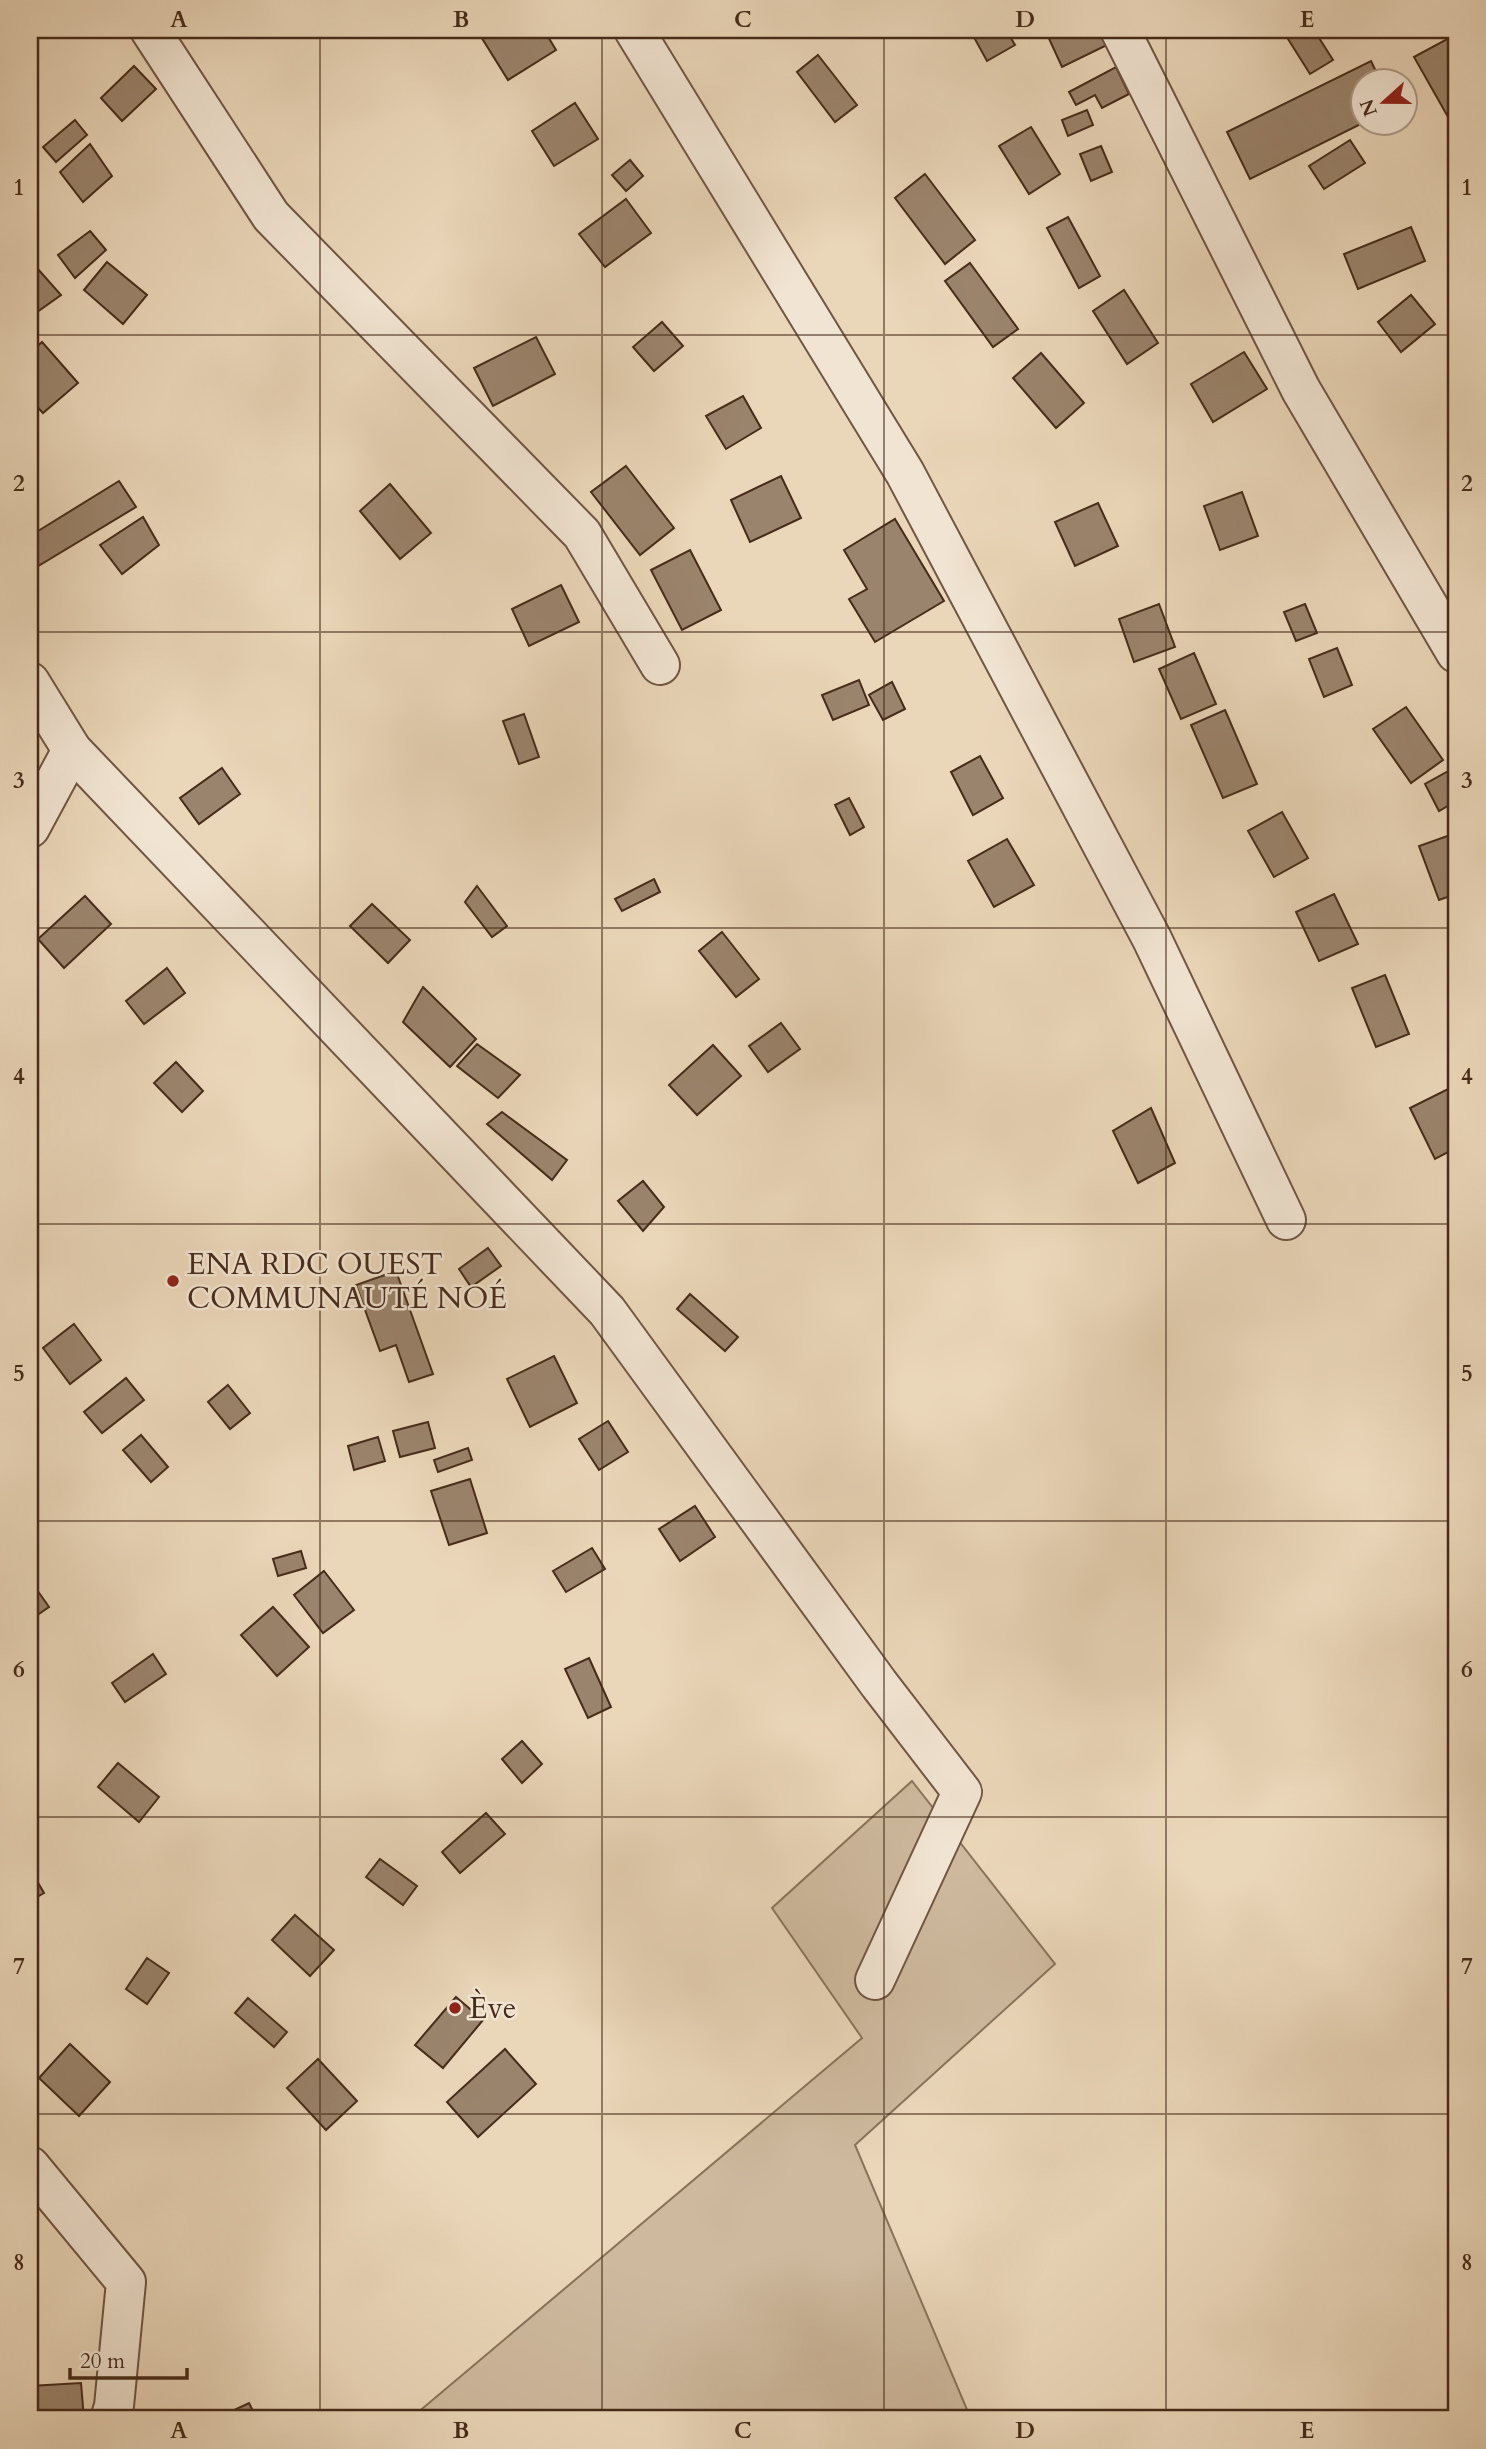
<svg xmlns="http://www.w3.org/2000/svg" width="1486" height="2449" font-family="Cardo,serif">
	<rect width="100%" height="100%" fill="#ead6b9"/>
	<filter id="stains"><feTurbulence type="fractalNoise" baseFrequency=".00286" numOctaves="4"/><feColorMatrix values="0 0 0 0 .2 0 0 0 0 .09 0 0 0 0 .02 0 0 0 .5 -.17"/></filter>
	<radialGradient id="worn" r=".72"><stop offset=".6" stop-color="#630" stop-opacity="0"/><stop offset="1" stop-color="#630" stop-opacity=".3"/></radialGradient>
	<polygon fill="#ceb99e" stroke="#8a725c" stroke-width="2" points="912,1781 1055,1964 855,2145 971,2419 410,2419 862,2038 772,1908"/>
	<g fill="#9b846d" stroke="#462b1a" stroke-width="2">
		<polygon points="489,30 544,30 556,50 508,80 480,35"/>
		<polygon points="970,30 1006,30 1015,45 987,61"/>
		<polygon points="1045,30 1107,30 1113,42 1062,67"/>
		<polygon points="1286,30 1314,30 1333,60 1310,74 1283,31"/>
		<polygon points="1376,30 1398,30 1380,38"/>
		<polygon points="1449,38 1456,50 1456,113 1448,117 1414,57"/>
		<polygon points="818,55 857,105 835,122 797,72"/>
		<polygon points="1371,61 1380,80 1364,80 1365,122 1250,179 1227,132"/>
		<polygon points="134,66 156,89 122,121 101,98"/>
		<polygon points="1116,67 1129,94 1102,108 1095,95 1076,105 1069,92"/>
		<polygon points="575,103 598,139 554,166 532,131"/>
		<polygon points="1087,110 1093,125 1068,136 1062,120"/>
		<polygon points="75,120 87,135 56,162 43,147"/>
		<polygon points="1031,127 1060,174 1029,194 999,146"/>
		<polygon points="1350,140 1365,163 1324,189 1309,166"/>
		<polygon points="90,144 112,176 83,202 60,172"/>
		<polygon points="1101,146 1112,172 1091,181 1080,154"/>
		<polygon points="1456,155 1456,173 1448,160"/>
		<polygon points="630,160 643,176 626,191 612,175"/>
		<polygon points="925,174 975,240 945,264 895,198"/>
		<polygon points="626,199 651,233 605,267 579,234"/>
		<polygon points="1068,217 1100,276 1079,288 1047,228"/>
		<polygon points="1411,227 1425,261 1358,289 1344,254"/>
		<polygon points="90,231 106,250 75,278 58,255"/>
		<polygon points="107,262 147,295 123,324 84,290"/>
		<polygon points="970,263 1018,329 993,347 945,281"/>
		<polygon points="37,268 61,295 30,317 30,274"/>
		<polygon points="1124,290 1158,343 1127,364 1093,311"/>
		<polygon points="1411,295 1435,324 1401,352 1378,322"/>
		<polygon points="662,322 683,346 654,371 633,347"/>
		<polygon points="536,337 555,374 493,406 474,368"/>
		<polygon points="42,342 78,383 43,413 30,399 30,353"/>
		<polygon points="1244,352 1267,389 1213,422 1191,384"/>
		<polygon points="1041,353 1084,403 1056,428 1013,378"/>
		<polygon points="743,396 761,428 726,449 706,416"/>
		<polygon points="626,466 674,528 640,555 591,492"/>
		<polygon points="781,476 801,518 750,542 731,500"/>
		<polygon points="119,481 136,507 30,571 30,536"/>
		<polygon points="390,484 431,533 400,559 360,511"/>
		<polygon points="1242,492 1258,536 1220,550 1204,506"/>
		<polygon points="1098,503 1118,546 1075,566 1055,522"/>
		<polygon points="143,517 159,545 122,574 100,545"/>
		<polygon points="895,519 944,601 875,642 849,599 867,589 844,550"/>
		<polygon points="690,550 721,610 682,630 651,570"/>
		<polygon points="561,585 579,622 529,646 512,609"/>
		<polygon points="1159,604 1175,647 1134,662 1119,619"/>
		<polygon points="1305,604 1317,633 1296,641 1284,612"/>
		<polygon points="1337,648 1352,685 1324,697 1309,659"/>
		<polygon points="1194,653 1216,704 1181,719 1159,669"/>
		<polygon points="859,680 869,705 833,720 822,695"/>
		<polygon points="892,682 905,709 883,720 869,695"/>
		<polygon points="1406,707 1443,760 1411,783 1373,729"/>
		<polygon points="1225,710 1257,784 1223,798 1191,725"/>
		<polygon points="524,714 539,757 519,764 503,721"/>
		<polygon points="980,756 1003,798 973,815 951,772"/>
		<polygon points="222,768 240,794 199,824 180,798"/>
		<polygon points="1452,769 1456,776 1456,801 1439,811 1425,784"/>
		<polygon points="849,798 864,827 850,835 835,805"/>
		<polygon points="1282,812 1308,858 1274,877 1248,831"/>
		<polygon points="1456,833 1456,894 1439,900 1419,846"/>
		<polygon points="1007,839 1034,885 994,907 968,861"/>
		<polygon points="654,879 660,892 622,911 615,899"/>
		<polygon points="477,886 507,926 492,937 465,902"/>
		<polygon points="1334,894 1358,944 1319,961 1296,912"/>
		<polygon points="85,896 111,924 64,968 38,939"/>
		<polygon points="372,904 410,940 388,963 350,926"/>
		<polygon points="722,932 759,979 736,997 699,951"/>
		<polygon points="167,968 185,993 144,1024 126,1001"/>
		<polygon points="1385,975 1409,1034 1376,1047 1352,988"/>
		<polygon points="30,981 37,988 30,997"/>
		<polygon points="423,987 476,1039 450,1067 403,1022"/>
		<polygon points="781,1023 800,1049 768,1072 749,1046"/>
		<polygon points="477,1044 520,1075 498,1098 457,1066"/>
		<polygon points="713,1045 741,1076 697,1115 669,1085"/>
		<polygon points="176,1062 203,1091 182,1112 154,1083"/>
		<polygon points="1450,1088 1456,1101 1456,1148 1435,1159 1410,1108"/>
		<polygon points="1151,1108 1175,1163 1138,1183 1113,1131"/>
		<polygon points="502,1112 567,1160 552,1180 487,1124"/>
		<polygon points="643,1181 664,1207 643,1231 618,1201"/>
		<polygon points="488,1248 501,1266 471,1287 459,1269"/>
		<polygon points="396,1271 433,1374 409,1382 396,1345 380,1351 356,1285"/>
		<polygon points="690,1294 738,1337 725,1351 677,1309"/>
		<polygon points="74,1324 101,1360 70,1384 43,1348"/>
		<polygon points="554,1356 577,1403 530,1427 507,1379"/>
		<polygon points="126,1378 144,1400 102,1433 84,1412"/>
		<polygon points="228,1385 250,1413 230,1429 208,1402"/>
		<polygon points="608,1421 628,1452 599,1470 579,1439"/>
		<polygon points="428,1422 435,1448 400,1457 393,1431"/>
		<polygon points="141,1435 168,1467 151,1482 123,1450"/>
		<polygon points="378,1437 385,1461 354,1470 348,1446"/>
		<polygon points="468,1448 472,1460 438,1472 434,1460"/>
		<polygon points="470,1479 487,1533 449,1545 431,1491"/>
		<polygon points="695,1506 715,1537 680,1561 659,1529"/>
		<polygon points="592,1548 605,1569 566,1592 553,1571"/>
		<polygon points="301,1551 306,1568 278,1576 273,1559"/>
		<polygon points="324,1571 354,1610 323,1633 294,1595"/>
		<polygon points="30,1580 49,1607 30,1620"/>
		<polygon points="273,1607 309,1647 277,1676 241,1635"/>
		<polygon points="153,1654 166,1674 125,1702 112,1683"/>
		<polygon points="589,1658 611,1707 588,1718 565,1669"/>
		<polygon points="522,1741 542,1764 522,1783 502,1759"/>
		<polygon points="118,1763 159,1797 139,1822 98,1787"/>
		<polygon points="486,1813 505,1834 460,1873 442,1852"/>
		<polygon points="380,1859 417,1886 403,1905 366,1877"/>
		<polygon points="30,1869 44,1893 30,1901"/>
		<polygon points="295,1915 334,1950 310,1976 272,1940"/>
		<polygon points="147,1958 169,1973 147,2004 126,1989"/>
		<polygon points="456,1997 483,2020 443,2068 415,2045"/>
		<polygon points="248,1998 287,2032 274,2047 235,2013"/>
		<polygon points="70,2044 110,2082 79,2116 39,2078"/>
		<polygon points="505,2049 536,2084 478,2137 447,2102"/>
		<polygon points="318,2059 357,2101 326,2130 287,2088"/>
		<polygon points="81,2383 84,2419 30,2419 30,2386"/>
		<polygon points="249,2403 257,2419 215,2419"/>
	</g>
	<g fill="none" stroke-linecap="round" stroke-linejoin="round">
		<g stroke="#6f5642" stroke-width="42">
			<g id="street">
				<polyline points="150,30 271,216 582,534 660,665"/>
				<polyline points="634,30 905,473 1152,939 1286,1220"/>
				<polyline points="1120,30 1301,390 1456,653"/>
				<polyline points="30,682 72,750 607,1311 879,1684 962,1792 875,1980"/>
				<polyline points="30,828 72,750"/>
				<polyline points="30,2166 126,2282 114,2406 110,2419"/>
			</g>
		</g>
		<use href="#street" stroke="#f1e4d2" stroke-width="38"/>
	</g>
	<path fill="none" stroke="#462b1a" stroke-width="2" stroke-opacity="0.55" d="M320,30V2419M602,30V2419M884,30V2419M1166,30V2419M30,335H1456M30,632H1456M30,928H1456M30,1224H1456M30,1521H1456M30,1817H1456M30,2114H1456"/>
	<g fill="#8f2418" stroke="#f1e4d2" stroke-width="2.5">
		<circle cx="173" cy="1281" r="7"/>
		<circle cx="455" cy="2008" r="7"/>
	</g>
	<g text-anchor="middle" stroke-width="5" stroke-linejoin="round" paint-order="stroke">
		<g font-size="30" fill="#462b1a" stroke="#f1e4d2" text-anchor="start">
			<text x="187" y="1274">ENA RDC OUEST<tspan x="187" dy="34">COMMUNAUTÉ NOÉ</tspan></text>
			<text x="469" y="2018">Ève</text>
		</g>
	</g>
	<rect width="1486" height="2449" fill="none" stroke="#ead6b9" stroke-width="77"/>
	<g transform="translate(1384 102) rotate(249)"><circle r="33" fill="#f1e4d2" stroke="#ad9a88" stroke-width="2"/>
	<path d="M0-5L12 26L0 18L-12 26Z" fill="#8f2418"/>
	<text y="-10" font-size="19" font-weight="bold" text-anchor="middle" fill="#462b1a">N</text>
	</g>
	<path d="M70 2368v10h117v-10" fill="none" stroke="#462b1a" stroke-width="3.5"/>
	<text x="80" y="2368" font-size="21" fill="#462b1a" stroke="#f1e4d2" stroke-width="5" paint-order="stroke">20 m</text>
	<rect x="38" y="38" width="1410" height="2372" fill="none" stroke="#462b1a" stroke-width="2.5"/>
	<g font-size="23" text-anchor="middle" font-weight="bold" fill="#462b1a">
		<text x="179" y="27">A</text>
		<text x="461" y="27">B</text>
		<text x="743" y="27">C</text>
		<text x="1025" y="27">D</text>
		<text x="1307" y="27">E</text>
		<text x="19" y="195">1</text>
		<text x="1467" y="195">1</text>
		<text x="19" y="491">2</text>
		<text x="1467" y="491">2</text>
		<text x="19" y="788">3</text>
		<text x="1467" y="788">3</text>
		<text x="19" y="1084">4</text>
		<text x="1467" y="1084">4</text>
		<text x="19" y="1381">5</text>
		<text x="1467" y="1381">5</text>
		<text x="19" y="1677">6</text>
		<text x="1467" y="1677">6</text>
		<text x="19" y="1974">7</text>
		<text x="1467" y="1974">7</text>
		<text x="19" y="2270">8</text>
		<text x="1467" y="2270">8</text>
		<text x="179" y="2438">A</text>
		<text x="461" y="2438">B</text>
		<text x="743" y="2438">C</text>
		<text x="1025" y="2438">D</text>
		<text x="1307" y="2438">E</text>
	</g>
	<rect width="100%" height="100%" filter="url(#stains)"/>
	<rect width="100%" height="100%" fill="url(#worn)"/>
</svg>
